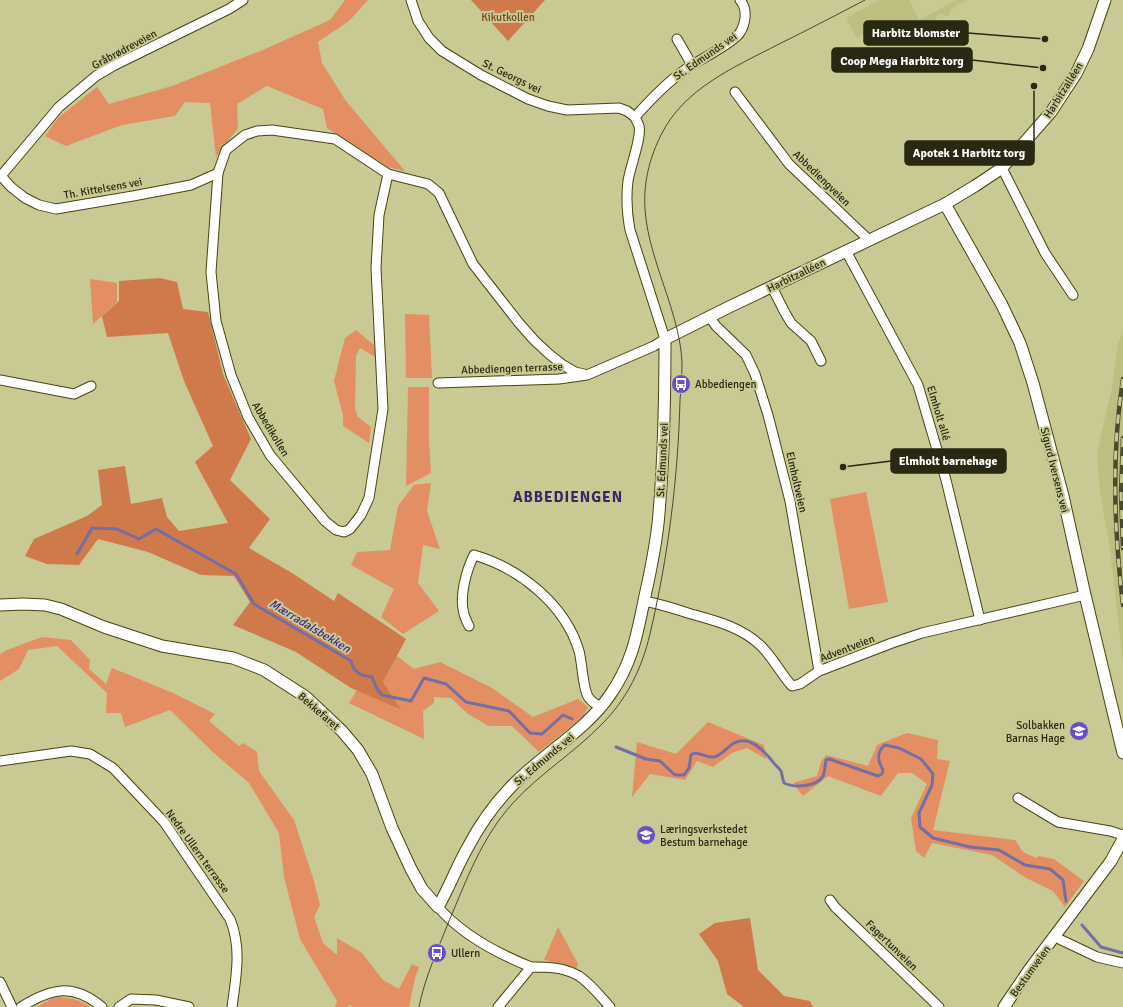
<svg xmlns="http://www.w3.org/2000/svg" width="1123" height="1007" font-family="Signika,sans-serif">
	<rect width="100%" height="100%" fill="#c8c993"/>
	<g fill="#bdbe80">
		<polygon points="880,0 909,0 919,20 957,0 966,0 951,9 950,13 948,16 939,14 932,24 925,28 921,33 904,40 882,24 857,38 846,18"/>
		<polygon points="1123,331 1123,664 1110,549 1100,492 1097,453 1112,388 1118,343"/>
	</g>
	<g fill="#e38f63">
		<polygon points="345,0 368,0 349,21 318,42 322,63 346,101 405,171 386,167 327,128 323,109 267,86 237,104 238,128 216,157 210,103 185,102 175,116 122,125 66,146 45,136 58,118 97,87 109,104 172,86 265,49 330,20"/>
		<polygon points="90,279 117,283 117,302 93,324"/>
		<polygon points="405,314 429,315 432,378 406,378"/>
		<polygon points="356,330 375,346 377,358 360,348 356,356 355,409 358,417 371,427 369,443 343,426 343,415 334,381 345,338"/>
		<polygon points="408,387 429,387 429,442 431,473 406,486"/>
		<polygon points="431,483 427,511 440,549 423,545 418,583 439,611 403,634 381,617 394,589 351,565 357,552 390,550 398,506 414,485"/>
		<polygon points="866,492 888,602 849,609 830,499"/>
		<polygon points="42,637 71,640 90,660 89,669 106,684 112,668 173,693 215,714 209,721 239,746 243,743 257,752 259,771 294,820 313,878 320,905 314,917 323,943 337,955 337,938 362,953 383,980 399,989 412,964 419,967 415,978 409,1007 353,1007 349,1005 348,1007 335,1007 337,1001 300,939 284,877 279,833 249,783 215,754 170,710 125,727 121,713 106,713 107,693 57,646 28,650 19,669 0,681 0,654 7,650"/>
		<polygon points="397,656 414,669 440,662 492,688 533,717 578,699 588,707 583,717 539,752 512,726 489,726 468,714 451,698 434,697 434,703 423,711 424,739 349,703 357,690 400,710 383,682"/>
		<polygon points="708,722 764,745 766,759 747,748 732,753 713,767 697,761 685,780 650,774 632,797 637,742 676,754"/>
		<polygon points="907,733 938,740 937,759 950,761 933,830 1015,840 1023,852 1036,858 1039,856 1054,859 1084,881 1065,907 1053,891 1026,878 992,855 932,843 924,858 916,851 911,818 927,784 912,773 898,773 881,796 828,776 803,796 793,783 817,776 821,762 826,755 868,766 877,745"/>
		<polygon points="558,927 578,964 576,969 544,960"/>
		<path d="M59,997C71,998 80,1000 90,1007H37L51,999Z"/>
	</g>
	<g fill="#d0794a">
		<polygon points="471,0 545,0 508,41"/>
		<polygon points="160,278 177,282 183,309 208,312 223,374 251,439 230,480 270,519 249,548 292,573 334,601 338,593 406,639 383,682 401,710 351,688 296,652 233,625 250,602 234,576 201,575 148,552 98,539 79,565 47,564 25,556 34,539 87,516 102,505 98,470 125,466 131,504 162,498 167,517 179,531 228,523 195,462 213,446 184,381 168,333 107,337 102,316 119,301 119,281"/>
		<polygon points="750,918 758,970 784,996 810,1001 813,1007 744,1007 727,994 718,961 699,934 715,923"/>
	</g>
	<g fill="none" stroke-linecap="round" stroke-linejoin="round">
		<g stroke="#756ea4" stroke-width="3">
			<path d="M77,554L92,528L117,529L139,539L156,529L236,574L254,604L351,661C354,673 361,676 372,677L377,689L382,695L411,701L424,678L446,684L466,702L509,711L530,733L542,734L563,715L572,719"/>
			<path d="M616,747L646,759L660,761L675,775H684L689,768L691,755C698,750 705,758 714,757C722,755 727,747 734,743C750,735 764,751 773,762C775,765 779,768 781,771C782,775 783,780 784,783C794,788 817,787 823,776C825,772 825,765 826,760L829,759L878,776L882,774L883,770C878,762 876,752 885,745L899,748L921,759L933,774L932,785L919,813L920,827L933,838L970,847L999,850L1025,865L1050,869L1063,880L1066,901"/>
			<polyline points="1082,925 1101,947 1123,953"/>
		</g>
		<g stroke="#474612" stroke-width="11">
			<g id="minor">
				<polyline points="411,0 418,21 429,38 442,51 481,75 528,99 548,106 567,110 619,108 627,111 635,117"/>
				<polyline points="677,39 692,65"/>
				<polyline points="735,92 789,164 869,240"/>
				<polygon points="272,130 335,139 388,174 379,215 376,268 383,409 369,498 361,515 350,529 344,532 336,530 325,521 270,455 248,417 231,375 216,321 211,272 218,173 226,150 245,135 257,131"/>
				<polyline points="1002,168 1045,253 1073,295"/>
				<polyline points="388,174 428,184 439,193 473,264 519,323 534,340 549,354 563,365 575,372 584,374"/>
				<polyline points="0,177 59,107 96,76 113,66 229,9 243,0"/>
				<polyline points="2,177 11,187 25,198 39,205 56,209 133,196 191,185 218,173"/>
				<polyline points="846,251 918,385 946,480 980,620"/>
				<polyline points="772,287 784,311 791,323 811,341 821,361"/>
				<polyline points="709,316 716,326 746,355 755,374 768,415 790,501 819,671"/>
				<polyline points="0,380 74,394 91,386"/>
				<path d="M438,383L559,379L587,375L654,346L665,339L630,230C627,214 626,197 628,181C630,167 642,137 639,126C638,123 636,120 635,117C650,100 666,83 686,69C699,60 730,45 739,34C746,24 748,9 740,0"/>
				<path d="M644,601C660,604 676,609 691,614C716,621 741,627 760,645C773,657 780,673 792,686L800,684L819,671L892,643L922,633L1085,595"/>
				<path d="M469,626C467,622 465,618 464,614C459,597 466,571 474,555C519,568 565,604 579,651C582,661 583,691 589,698C592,702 597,705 601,707"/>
				<path d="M0,761L71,751L90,754L113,768L164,822L230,919C242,948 236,977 232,1007"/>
				<polyline points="1018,798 1058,822 1110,831 1123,835"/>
				<polyline points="830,900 835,907 939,1007"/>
				<path d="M438,907C462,935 496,953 531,967"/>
				<polyline points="1055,937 1097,957 1123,963"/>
				<polyline points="0,982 12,1007"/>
				<path d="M21,1007C51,988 73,983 102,1007"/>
				<polyline points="119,1007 131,999 156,1000 189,1007"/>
				<path d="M498,1007L531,967C547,967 564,967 579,976C591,984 601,997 610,1007"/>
			</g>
		</g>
		<g stroke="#474612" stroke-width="13">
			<g id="tertiary">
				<polyline points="945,204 1002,305 1020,343 1033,383 1063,496 1085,595 1123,753"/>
				<path d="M0,605L23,604L45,605L61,609L104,627L162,646L233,658L264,670L306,697L342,731L358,750L372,774L392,828L411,869L422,889L438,907C449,888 457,866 468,847C479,826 493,806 509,789C540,755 584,733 610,695C633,662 637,634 645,596C651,569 657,541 659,513C664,455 665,397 665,339L729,307L945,204L975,186L1002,168L1051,112L1076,74L1088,49L1105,0"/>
				<polyline points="1004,1007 1029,970 1111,861 1123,839"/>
			</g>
		</g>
		<use href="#minor" stroke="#fff" stroke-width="9"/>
		<use href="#tertiary" stroke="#fff" stroke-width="11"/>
		<path stroke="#4a4a2e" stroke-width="1" d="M419,1007C425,977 438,949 449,921C467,879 481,839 512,804C539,774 574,753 602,724C627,699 642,668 650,634C668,557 678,479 680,400C681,388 682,375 682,363C681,340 675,320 668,298C648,238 631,196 661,135C684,88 735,67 779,44C808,30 836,15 865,0"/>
		<g stroke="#4a4a2e" stroke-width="4.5">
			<g id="rail">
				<path d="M1123,379C1111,454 1114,530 1123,605"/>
				<polyline points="1123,438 1121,494 1123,548"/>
			</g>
		</g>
		<use href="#rail" stroke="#c8c993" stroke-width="3" stroke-dasharray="9" stroke-linecap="butt"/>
	</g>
	<defs>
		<g id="bus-disc" transform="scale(1)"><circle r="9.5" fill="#684ec7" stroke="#c8c993"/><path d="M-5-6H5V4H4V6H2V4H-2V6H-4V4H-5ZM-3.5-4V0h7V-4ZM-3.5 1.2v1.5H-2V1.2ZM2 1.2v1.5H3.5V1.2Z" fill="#fff"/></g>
		<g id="school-disc" transform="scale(1)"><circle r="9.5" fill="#684ec7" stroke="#c8c993"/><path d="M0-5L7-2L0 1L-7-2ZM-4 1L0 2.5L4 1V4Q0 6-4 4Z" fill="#fff"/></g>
	</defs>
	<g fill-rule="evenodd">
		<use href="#bus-disc" x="681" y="384"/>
		<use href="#school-disc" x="1079" y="731"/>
		<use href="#school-disc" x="646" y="835"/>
		<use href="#bus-disc" x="437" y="953"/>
	</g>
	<g text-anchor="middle" stroke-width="4" stroke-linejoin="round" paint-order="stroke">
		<g font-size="11" fill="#7a3f1e" stroke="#c8c993">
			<text x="508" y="21">Kikutkollen</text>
		</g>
		<g font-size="11" fill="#292913" stroke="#c8c993">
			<text transform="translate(124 49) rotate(-28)" y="4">Gråbrødreveien</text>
			<text transform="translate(705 56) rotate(-35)" y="4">St. Edmunds vei</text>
			<text transform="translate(512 76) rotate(26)" y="4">St. Georgs vei</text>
			<text transform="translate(1063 90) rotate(-58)" y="4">Harbitzalléen</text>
			<text transform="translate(822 178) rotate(44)" y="4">Abbediengveien</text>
			<text transform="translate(103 188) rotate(-10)" y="4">Th. Kittelsens vei</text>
			<text transform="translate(796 275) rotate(-26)" y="4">Harbitzalléen</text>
			<text transform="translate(512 368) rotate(-2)" y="4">Abbediengen terrasse</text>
			<text transform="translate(939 413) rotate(73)" y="4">Elmholt allé</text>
			<text transform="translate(271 429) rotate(59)" y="4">Abbedikollen</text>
			<text transform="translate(662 460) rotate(-87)" y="4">St. Edmunds vei</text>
			<text transform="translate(1055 470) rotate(76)" y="4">Sigurd Iversens vei</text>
			<text transform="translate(797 482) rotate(77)" y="4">Elmholtveien</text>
			<text transform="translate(847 648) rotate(-21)" y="4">Adventveien</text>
			<text transform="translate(319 711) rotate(41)" y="4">Bekkefaret</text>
			<text transform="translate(544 759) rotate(-40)" y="4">St. Edmunds vei</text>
			<text transform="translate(198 851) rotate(54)" y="4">Nedre Ullern terrasse</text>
			<text transform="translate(892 945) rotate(44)" y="4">Fagertunveien</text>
			<text transform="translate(1030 971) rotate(-54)" y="4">Bestumveien</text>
		</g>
		<g font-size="11" fill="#292913" stroke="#c8c993" text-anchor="start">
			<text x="695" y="388">Abbediengen</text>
			<text x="1065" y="729" text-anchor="end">Solbakken<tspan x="1065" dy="13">Barnas Hage</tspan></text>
			<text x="660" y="833">Læringsverkstedet<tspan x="660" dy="13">Bestum barnehage</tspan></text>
			<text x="451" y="957">Ullern</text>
		</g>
		<g font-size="12" font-style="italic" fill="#42298c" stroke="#c8c993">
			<text transform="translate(310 626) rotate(31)" y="4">Mærradalsbekken</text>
		</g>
		<g font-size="15" font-weight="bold" letter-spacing="1" fill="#352a65" stroke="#c8c993">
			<text x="568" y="502">ABBEDIENGEN</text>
		</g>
	</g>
	<path fill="none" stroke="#292913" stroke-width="1.5" d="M1045 39L968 33M1043 68L972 60M1034 86L1034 153M843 467L891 461"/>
	<g fill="#292913" stroke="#c8c993" stroke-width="1.5">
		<circle cx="1045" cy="39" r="4"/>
		<circle cx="1043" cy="68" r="4"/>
		<circle cx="1034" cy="86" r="4"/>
		<circle cx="843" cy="467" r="4"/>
	</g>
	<g fill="#292913" stroke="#292913" stroke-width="1.5">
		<rect x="864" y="21" width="104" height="24" rx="4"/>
		<rect x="832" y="48" width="140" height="24" rx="4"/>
		<rect x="905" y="141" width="129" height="24" rx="4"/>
		<rect x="891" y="449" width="115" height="24" rx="4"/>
	</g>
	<g font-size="12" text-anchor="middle" font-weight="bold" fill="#fff">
		<text x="916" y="37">Harbitz blomster</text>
		<text x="902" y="65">Coop Mega Harbitz torg</text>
		<text x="969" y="157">Apotek 1 Harbitz torg</text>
		<text x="948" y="465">Elmholt barnehage</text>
	</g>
</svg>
